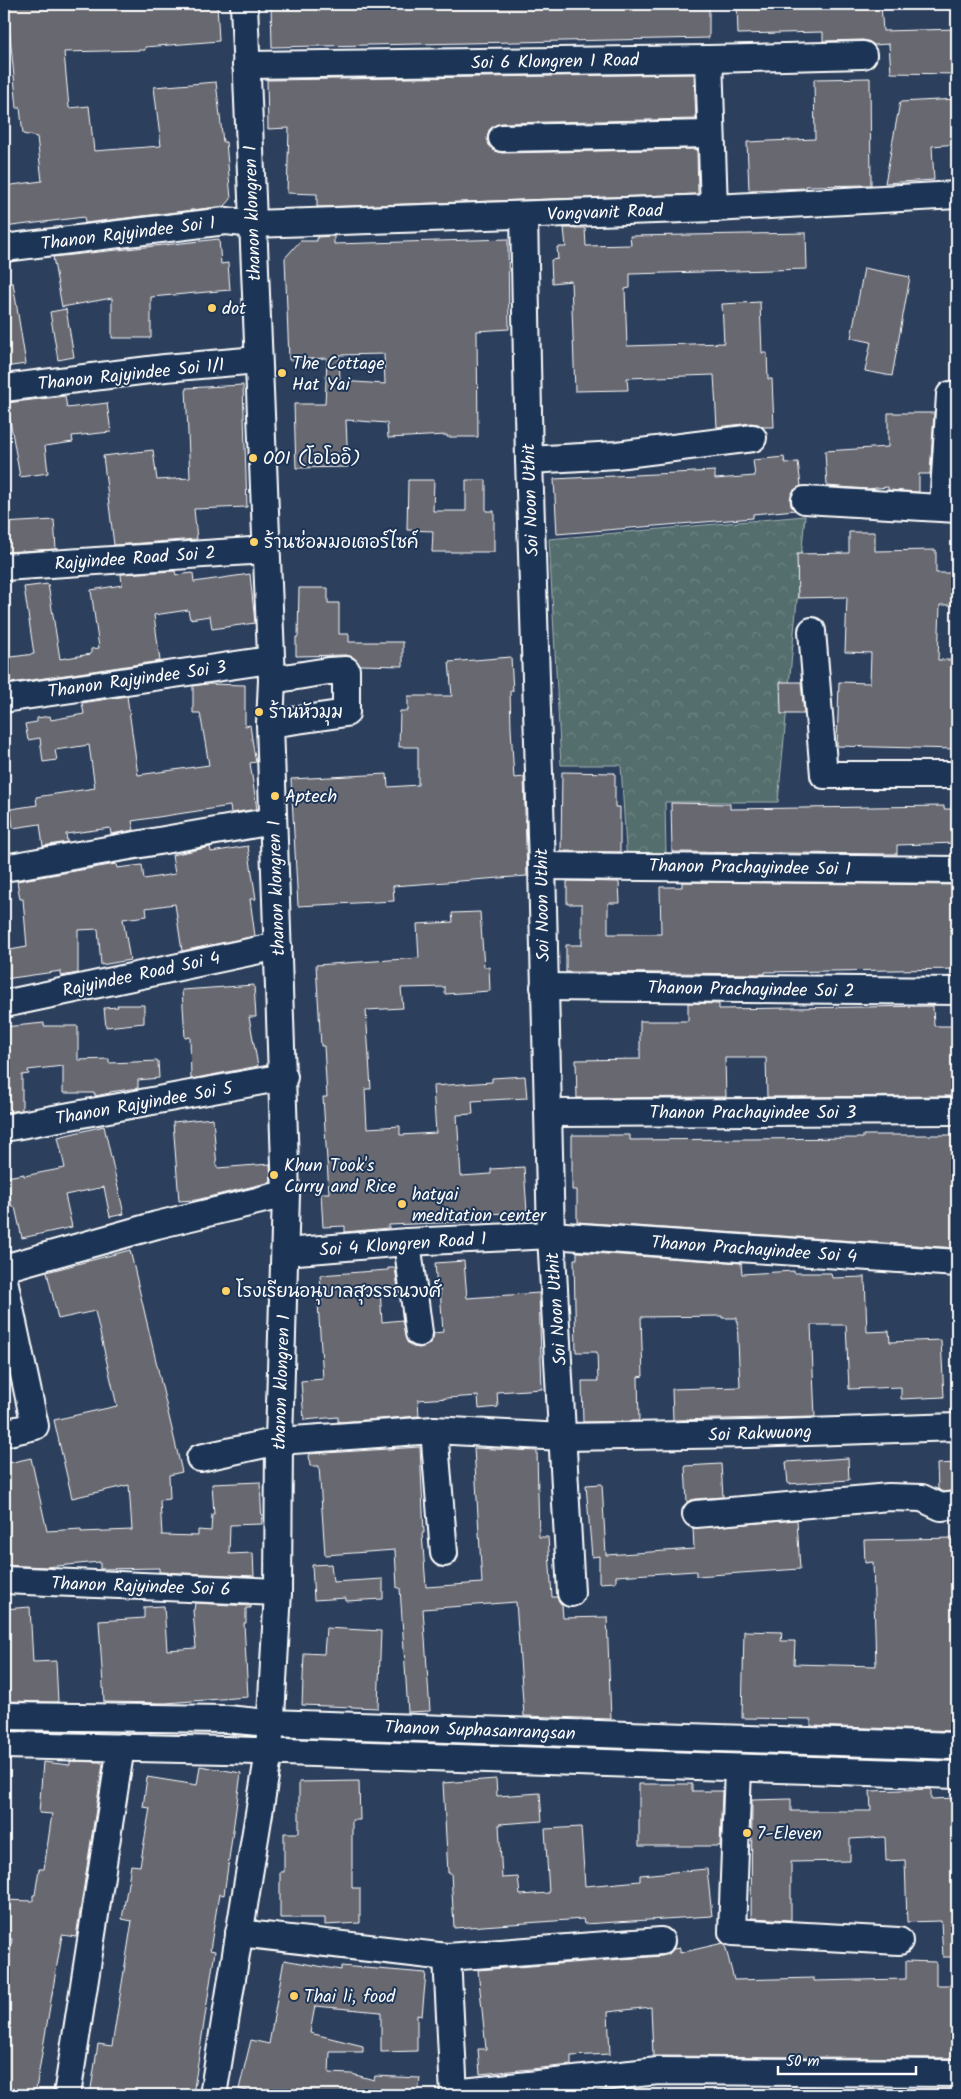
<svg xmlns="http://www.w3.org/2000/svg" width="961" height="2099" font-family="Kalam,'Playpen Sans Thai',sans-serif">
	<defs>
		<pattern id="forest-crowns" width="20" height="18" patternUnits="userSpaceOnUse" patternTransform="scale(1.25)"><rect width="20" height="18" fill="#536e6c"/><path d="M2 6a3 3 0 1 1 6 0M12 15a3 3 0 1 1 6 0" fill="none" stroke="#6d8482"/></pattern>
	</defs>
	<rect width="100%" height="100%" fill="#2c3f5c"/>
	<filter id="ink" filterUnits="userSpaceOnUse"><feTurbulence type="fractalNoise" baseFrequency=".02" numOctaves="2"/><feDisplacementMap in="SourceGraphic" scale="10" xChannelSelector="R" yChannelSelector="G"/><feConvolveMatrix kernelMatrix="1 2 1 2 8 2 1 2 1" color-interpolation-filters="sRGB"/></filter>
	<g filter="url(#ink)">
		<polygon fill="url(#forest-crowns)" stroke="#a9b6b6" points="805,516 778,802 665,802 666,858 627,865 621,765 561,765 549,539"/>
		<g fill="#676771" stroke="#fff" fill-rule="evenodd">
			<polygon points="7,4 217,4 219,41 145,47 145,50 64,52 69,108 89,106 94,151 161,146 154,87 216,82 223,142 226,142 231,199 225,206 85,223 84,217 4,227 4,186 42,181 37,137 23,134 20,108 17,108"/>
			<polygon points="271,4 709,4 709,38 272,47"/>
			<polygon points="737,4 881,4 883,31 957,29 957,74 891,73 889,44 874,45 870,42 863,40 823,41 823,32 738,34"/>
			<polygon points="694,74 696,119 502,123 495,125 489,130 487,139 489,145 494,151 502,153 697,149 698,194 317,207 317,194 287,193 289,128 268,129 267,80"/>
			<polygon points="870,78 871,185 806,186 806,188 749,190 747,142 815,139 814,79"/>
			<polygon points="957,99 957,144 932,146 934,180 885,183 900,102"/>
			<polygon points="564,228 585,228 586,246 631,245 630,236 806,233 807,269 630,274 630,288 625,289 627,346 724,343 722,304 760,302 762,353 767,353 768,379 772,379 774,427 763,427 758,424 751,423 717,427 714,375 627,378 628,390 575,391 571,281 552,283 551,260 558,259 557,247 566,247"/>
			<path d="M334,236V244L508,239L509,329L477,331L478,437H447V435L388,438L387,423L346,420L348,467L296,468L294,404H325L327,358L289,360L285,258L300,241H317V237ZM384,354L385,384L340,381L339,355Z"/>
			<polygon points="219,239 221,264 228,263 230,290 151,297 151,338 112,338 112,298 62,307 53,257"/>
			<polygon points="864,268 910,277 892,376 865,371 871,342 851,338"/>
			<polygon points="4,283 13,283 26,364 4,367"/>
			<polygon points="66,309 74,357 58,360 50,312"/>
			<polygon points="243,385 247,507 194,509 197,539 114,545 103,456 153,450 157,480 190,478 186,388"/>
			<polygon points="65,396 67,408 107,403 111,432 72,436 73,442 45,446 48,473 20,477 7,403"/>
			<polygon points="888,413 934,413 930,474 919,474 919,492 888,490 888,487 867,489 827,486 825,451 888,447"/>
			<polygon points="784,457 785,463 798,462 801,486 793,491 790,499 791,506 795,510 753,514 753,518 557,534 554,479 715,471 715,479 755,476 753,460"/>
			<polygon points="408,480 434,480 433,511 466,511 466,480 486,480 486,511 494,511 494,552 432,552 433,531 407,530"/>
			<polygon points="54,520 56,549 4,552 4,523"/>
			<polygon points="849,532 875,532 875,551 936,550 936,573 956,573 956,605 940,605 938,660 957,660 957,749 837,746 839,682 870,683 871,653 845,652 847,597 798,598 797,554 849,553"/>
			<polygon points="175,571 176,575 193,573 194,582 250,574 255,623 212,629 210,616 190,619 188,610 154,615 160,661 4,684 4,658 34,654 24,587 48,584 60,659 91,654 91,649 99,648 91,590 122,585 121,574"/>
			<polygon points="299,588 328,588 328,603 339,603 339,634 349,634 349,642 403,642 403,666 360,665 353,657 346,655 296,656 296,637 298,637"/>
			<polygon points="511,657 513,691 510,691 511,728 514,778 524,777 527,876 393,886 394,901 298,906 291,779 387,774 388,787 418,785 418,747 399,747 400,711 408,711 408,696 452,696 449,662"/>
			<polygon points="780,682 801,682 804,714 781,714"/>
			<polygon points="207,684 245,685 245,726 250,725 254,752 256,762 250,763 257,809 231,813 230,806 132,821 134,830 111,834 110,828 66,834 67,842 43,846 40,824 13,828 11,809 37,805 36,797 95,788 89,745 55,750 57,760 43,762 40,738 28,740 25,724 37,722 37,718 50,716 51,720 84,714 82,703 127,696 138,775 209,765 200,713 193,713 193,686"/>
			<polygon points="562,772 615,773 615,807 620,807 620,852 561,851"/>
			<polygon points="671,803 730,804 730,809 944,806 944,809 957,809 957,843 897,845 897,854 672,852"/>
			<polygon points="248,846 256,899 250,899 255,936 182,951 175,904 146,908 147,916 123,919 130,960 101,965 98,929 78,930 78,973 61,976 61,971 5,979 4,951 27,947 23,899 20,899 17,881 116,864 117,868 142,865 144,879 175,874 172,855 210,847 211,852"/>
			<polygon points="567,881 619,882 620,903 608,903 608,934 661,934 660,887 682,887 682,882 957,885 957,969 765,972 765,974 566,972 566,945 582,945 582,904 567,904"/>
			<polygon points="480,912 484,967 489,967 490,991 445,994 445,987 401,988 403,1008 366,1010 371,1089 365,1089 367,1128 400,1126 400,1135 436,1133 433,1086 492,1082 492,1078 525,1076 527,1098 472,1101 473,1114 457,1115 461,1176 491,1174 491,1169 524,1167 527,1212 486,1214 486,1221 389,1225 389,1228 345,1232 345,1226 323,1227 321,1193 329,1193 323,1097 327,1097 324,1046 321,1046 316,965 419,958 417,924 453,922 452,913"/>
			<polygon points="254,985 256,1017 249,1017 258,1066 191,1079 190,1037 185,1038 182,990"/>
			<polygon points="688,1003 719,1004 719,1009 933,1006 934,1026 957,1026 957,1096 767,1097 766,1058 725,1058 726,1097 577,1098 576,1060 640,1059 640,1021 688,1021"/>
			<polygon points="117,1005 144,1005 144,1023 106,1027 104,1008 118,1007"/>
			<polygon points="44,1023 44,1026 78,1026 78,1060 109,1059 109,1063 158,1061 159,1078 138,1080 138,1088 110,1092 110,1093 95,1096 95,1093 63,1093 63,1066 28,1070 29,1074 22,1075 22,1110 4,1112 4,1027"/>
			<polygon points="213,1118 217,1168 270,1164 271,1182 196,1200 179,1201 173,1122"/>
			<polygon points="104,1126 124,1214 110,1217 104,1187 65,1195 72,1227 22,1238 15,1207 12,1207 6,1177 24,1174 24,1176 65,1168 58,1137"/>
			<polygon points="572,1135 630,1135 630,1140 863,1138 863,1135 957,1135 957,1248 577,1222 577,1190 572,1190"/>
			<polygon points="130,1250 182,1472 169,1475 170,1499 160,1500 162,1535 198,1536 198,1530 211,1531 212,1514 214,1514 212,1484 260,1482 262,1524 230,1525 229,1554 253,1553 254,1576 159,1572 159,1568 100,1569 100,1562 46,1567 4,1565 4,1464 31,1458 47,1531 81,1529 81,1532 132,1530 129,1485 72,1498 54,1420 117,1406 95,1311 58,1319 47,1272"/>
			<polygon points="577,1252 741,1263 742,1274 794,1271 794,1273 831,1273 832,1278 865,1277 867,1332 889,1331 890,1342 941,1340 944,1397 901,1399 901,1387 849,1389 846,1325 811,1325 815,1417 673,1420 672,1389 740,1387 737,1318 722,1318 722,1316 641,1317 643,1376 638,1377 639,1421 583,1422 582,1381 598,1381 597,1352 576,1352 574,1259 577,1259"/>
			<polygon points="464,1261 467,1298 539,1293 542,1389 497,1392 498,1407 479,1409 478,1396 418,1400 419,1416 338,1422 338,1417 304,1420 301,1381 323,1379 318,1303 322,1302 320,1275 388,1270 388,1268 395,1268 398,1288 380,1289 382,1322 402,1320 407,1342 413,1347 420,1348 428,1345 433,1339 434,1333 443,1332 440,1289 437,1289 435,1263"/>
			<polygon points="420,1447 424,1533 422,1533 426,1587 482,1583 474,1448 537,1451 539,1537 548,1537 552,1597 557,1597 562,1605 563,1618 607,1617 611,1719 524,1716 516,1602 423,1609 430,1711 408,1712 400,1588 397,1588 395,1550 325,1555 319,1466 310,1466 309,1454"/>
			<polygon points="848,1458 849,1480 788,1484 786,1462"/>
			<polygon points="957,1463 957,1490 943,1492 938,1489 937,1464"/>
			<polygon points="721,1464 723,1497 695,1499 687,1502 685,1466"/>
			<polygon points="602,1484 606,1555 694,1549 693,1528 797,1520 800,1569 696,1576 696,1571 616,1576 616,1582 599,1583 599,1556 592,1557 586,1485"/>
			<polygon points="953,1538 953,1544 957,1543 957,1731 811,1726 811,1719 742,1718 744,1631 782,1632 781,1641 795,1641 794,1664 876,1666 873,1562 865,1563 864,1540"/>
			<polygon points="331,1564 333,1582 383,1579 383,1599 346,1601 346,1598 314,1600 312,1565"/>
			<polygon points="195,1603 251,1606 251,1608 246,1608 246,1623 244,1623 248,1697 165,1703 104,1702 99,1621 144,1618 144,1607 164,1606 167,1650 196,1648 193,1610 194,1610"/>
			<polygon points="30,1607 33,1662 56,1661 58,1702 4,1701 4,1609"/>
			<polygon points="326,1628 381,1631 378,1708 302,1705 304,1653 324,1654"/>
			<polygon points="70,1761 100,1762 103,1764 76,1937 62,1935 35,2095 4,2095 4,1987 12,1939 4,1939 4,1900 33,1901 33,1895 35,1895 39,1869 44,1869 52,1814 39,1813 43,1762 70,1765"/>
			<polygon points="200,1766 241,1773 224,1895 219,1894 210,1950 215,1951 193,2095 90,2095 98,2044 112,2046 132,1921 122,1919 131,1865 140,1866 150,1808 143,1807 147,1777 197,1785"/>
			<polygon points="496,1779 497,1796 540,1793 542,1821 499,1824 502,1878 518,1877 520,1895 549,1893 545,1829 581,1827 585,1886 640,1881 640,1875 707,1869 712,1916 584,1924 583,1919 454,1928 451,1873 448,1873 443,1783"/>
			<polygon points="359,1781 360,1820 352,1820 352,1888 360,1888 360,1923 325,1925 325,1918 280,1918 280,1872 284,1872 284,1833 299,1833 299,1782"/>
			<polygon points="639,1784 692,1784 692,1791 722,1791 720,1846 639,1846"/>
			<polygon points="931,1789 931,1799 957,1798 957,1957 943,1957 941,1921 907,1922 905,1860 886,1861 885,1837 850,1839 850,1861 791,1862 791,1920 751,1918 752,1800 791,1799 791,1811 871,1811 870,1791"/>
			<polygon points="723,1943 725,1945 734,1980 814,1978 814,1981 906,1979 906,1961 936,1962 936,1985 957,1985 957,2058 653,2056 651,2007 608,2012 610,2054 571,2056 571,2065 480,2074 478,2049 486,2049 478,1970 662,1956 669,1954 673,1949 680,1948 680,1953"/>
			<polygon points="284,1960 341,1970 341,1966 426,1973 422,2016 417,2015 417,2051 381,2052 381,2012 315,2006 310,2033 363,2046 363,2052 330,2052 329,2073 352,2074 374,2080 375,2076 420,2078 418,2095 352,2092 351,2095 262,2095 239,2089 251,2040 269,2044"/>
		</g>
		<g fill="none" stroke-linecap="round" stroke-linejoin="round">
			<g stroke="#fff" stroke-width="30">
				<g id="minor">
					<polyline points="709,59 714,208"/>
					<polyline points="246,65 709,59 863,55"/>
					<polyline points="502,138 711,134"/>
					<polyline points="524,215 529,460 542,866 551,1235 571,1593"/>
					<polyline points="4,248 226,221 253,224 714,208 957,195"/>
					<polyline points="4,388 165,368 258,360"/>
					<polyline points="529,460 617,455 753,438"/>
					<polyline points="805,500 957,509"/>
					<polyline points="943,508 950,395"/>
					<polyline points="4,567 265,550"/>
					<polyline points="812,631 824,775 957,775"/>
					<polyline points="4,699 270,660"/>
					<polyline points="270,724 346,713 346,670 328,671 272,680"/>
					<polyline points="542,866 957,870"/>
					<polyline points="4,868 273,821"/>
					<polyline points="544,987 957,991"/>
					<polyline points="4,1004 278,946"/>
					<polyline points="549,1113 957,1111"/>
					<polyline points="4,1128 284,1077"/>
					<polyline points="407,1242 419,1333"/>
					<polyline points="285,1252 407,1242 551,1235 957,1263"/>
					<polyline points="4,1268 157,1225 286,1194"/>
					<polyline points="4,1280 35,1426 4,1433"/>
					<polyline points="434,1430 444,1553"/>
					<polyline points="200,1458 279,1441 434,1430 563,1437 749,1434 957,1427"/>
					<polyline points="696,1514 889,1497 922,1498 941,1507 957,1505"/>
					<polyline points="4,1580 278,1592"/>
					<polyline points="4,1716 226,1719 269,1723 957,1746"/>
					<polyline points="4,1745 226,1750 957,1775"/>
					<polyline points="738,1768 732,1932 899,1941"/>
					<polyline points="239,1933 447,1957 661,1941"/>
					<polyline points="447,1957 454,2095"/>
					<polyline points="454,2093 658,2071 957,2073"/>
					<polyline points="67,2095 121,1747"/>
					<polyline points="213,2095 269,1752 278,1592 279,1441 286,1194 270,724 272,680 244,4"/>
				</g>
			</g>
			<use href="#minor" stroke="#1d3557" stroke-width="26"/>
		</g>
	</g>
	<g fill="#ffd166" stroke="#1d3557" stroke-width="2">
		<circle cx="212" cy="308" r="5"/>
		<circle cx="282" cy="373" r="5"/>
		<circle cx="253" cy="458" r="5"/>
		<circle cx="254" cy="542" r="5"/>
		<circle cx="259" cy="712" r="5"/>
		<circle cx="275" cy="796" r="5"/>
		<circle cx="274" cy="1175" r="5"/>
		<circle cx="402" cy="1204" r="5"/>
		<circle cx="226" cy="1291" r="5"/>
		<circle cx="747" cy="1833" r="5"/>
		<circle cx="294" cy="1996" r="5"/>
	</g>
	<g text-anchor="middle" stroke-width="4" stroke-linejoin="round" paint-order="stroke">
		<g font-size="18" fill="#fff" stroke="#1d3557">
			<text transform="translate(555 61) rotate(-1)" y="6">Soi 6 Klongren 1 Road</text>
			<text transform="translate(605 212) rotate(-2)" y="6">Vongvanit Road</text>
			<text transform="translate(252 213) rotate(-92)" y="6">thanon klongren 1</text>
			<text transform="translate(128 233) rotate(-7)" y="6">Thanon Rajyindee Soi 1</text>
			<text transform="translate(131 374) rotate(-6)" y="6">Thanon Rajyindee Soi 1/1</text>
			<text transform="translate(530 500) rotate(-92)" y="6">Soi Noon Uthit</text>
			<text transform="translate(135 558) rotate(-4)" y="6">Rajyindee Road Soi 2</text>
			<text transform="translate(137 679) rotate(-8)" y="6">Thanon Rajyindee Soi 3</text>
			<text transform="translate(750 867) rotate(1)" y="6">Thanon Prachayindee Soi 1</text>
			<text transform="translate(276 888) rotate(-92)" y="6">thanon klongren 1</text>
			<text transform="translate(542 905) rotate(-91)" y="6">Soi Noon Uthit</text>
			<text transform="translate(141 974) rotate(-12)" y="6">Rajyindee Road Soi 4</text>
			<text transform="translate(751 989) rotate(1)" y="6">Thanon Prachayindee Soi 2</text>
			<text transform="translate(144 1103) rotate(-10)" y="6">Thanon Rajyindee Soi 5</text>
			<text x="753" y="1118">Thanon Prachayindee Soi 3</text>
			<text transform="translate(403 1244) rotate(-4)" y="6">Soi 4 Klongren Road 1</text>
			<text transform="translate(754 1249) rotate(4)" y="6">Thanon Prachayindee Soi 4</text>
			<text transform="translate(556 1309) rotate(-94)" y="6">Soi Noon Uthit</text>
			<text transform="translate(281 1382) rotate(-88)" y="6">thanon klongren 1</text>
			<text transform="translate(760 1433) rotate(-2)" y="6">Soi Rakwuong</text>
			<text transform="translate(141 1586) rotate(2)" y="6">Thanon Rajyindee Soi 6</text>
			<text transform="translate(480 1730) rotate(2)" y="6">Thanon Suphasanrangsan</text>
		</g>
		<g font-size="18" fill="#fff" stroke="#1d3557" text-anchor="start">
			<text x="222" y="314">dot</text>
			<text x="292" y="369">The Cottage<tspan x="292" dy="21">Hat Yai</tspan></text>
			<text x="263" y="464">OOI (โอโออิ)</text>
			<text x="264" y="548">ร้านซ่อมมอเตอร์ไซค์</text>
			<text x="269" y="718">ร้านหัวมุม</text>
			<text x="285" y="802">Aptech</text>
			<text x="284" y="1171">Khun Took's<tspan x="284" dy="21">Curry and Rice</tspan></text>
			<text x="412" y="1200">hatyai<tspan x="412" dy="21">meditation center</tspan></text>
			<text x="236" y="1297">โรงเรียนอนุบาลสุวรรณวงศ์</text>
			<text x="757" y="1839">7-Eleven</text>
			<text x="304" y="2002">Thai li, food</text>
		</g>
	</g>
	<rect width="961" height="2099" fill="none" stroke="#1d3557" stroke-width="20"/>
	<rect x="10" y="10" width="941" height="2079" fill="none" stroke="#fff" stroke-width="2" filter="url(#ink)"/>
	<path d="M778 2066v8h138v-8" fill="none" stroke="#ffffff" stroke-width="2.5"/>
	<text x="786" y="2066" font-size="15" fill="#ffffff" stroke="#1d3557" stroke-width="4" paint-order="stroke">50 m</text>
</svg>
